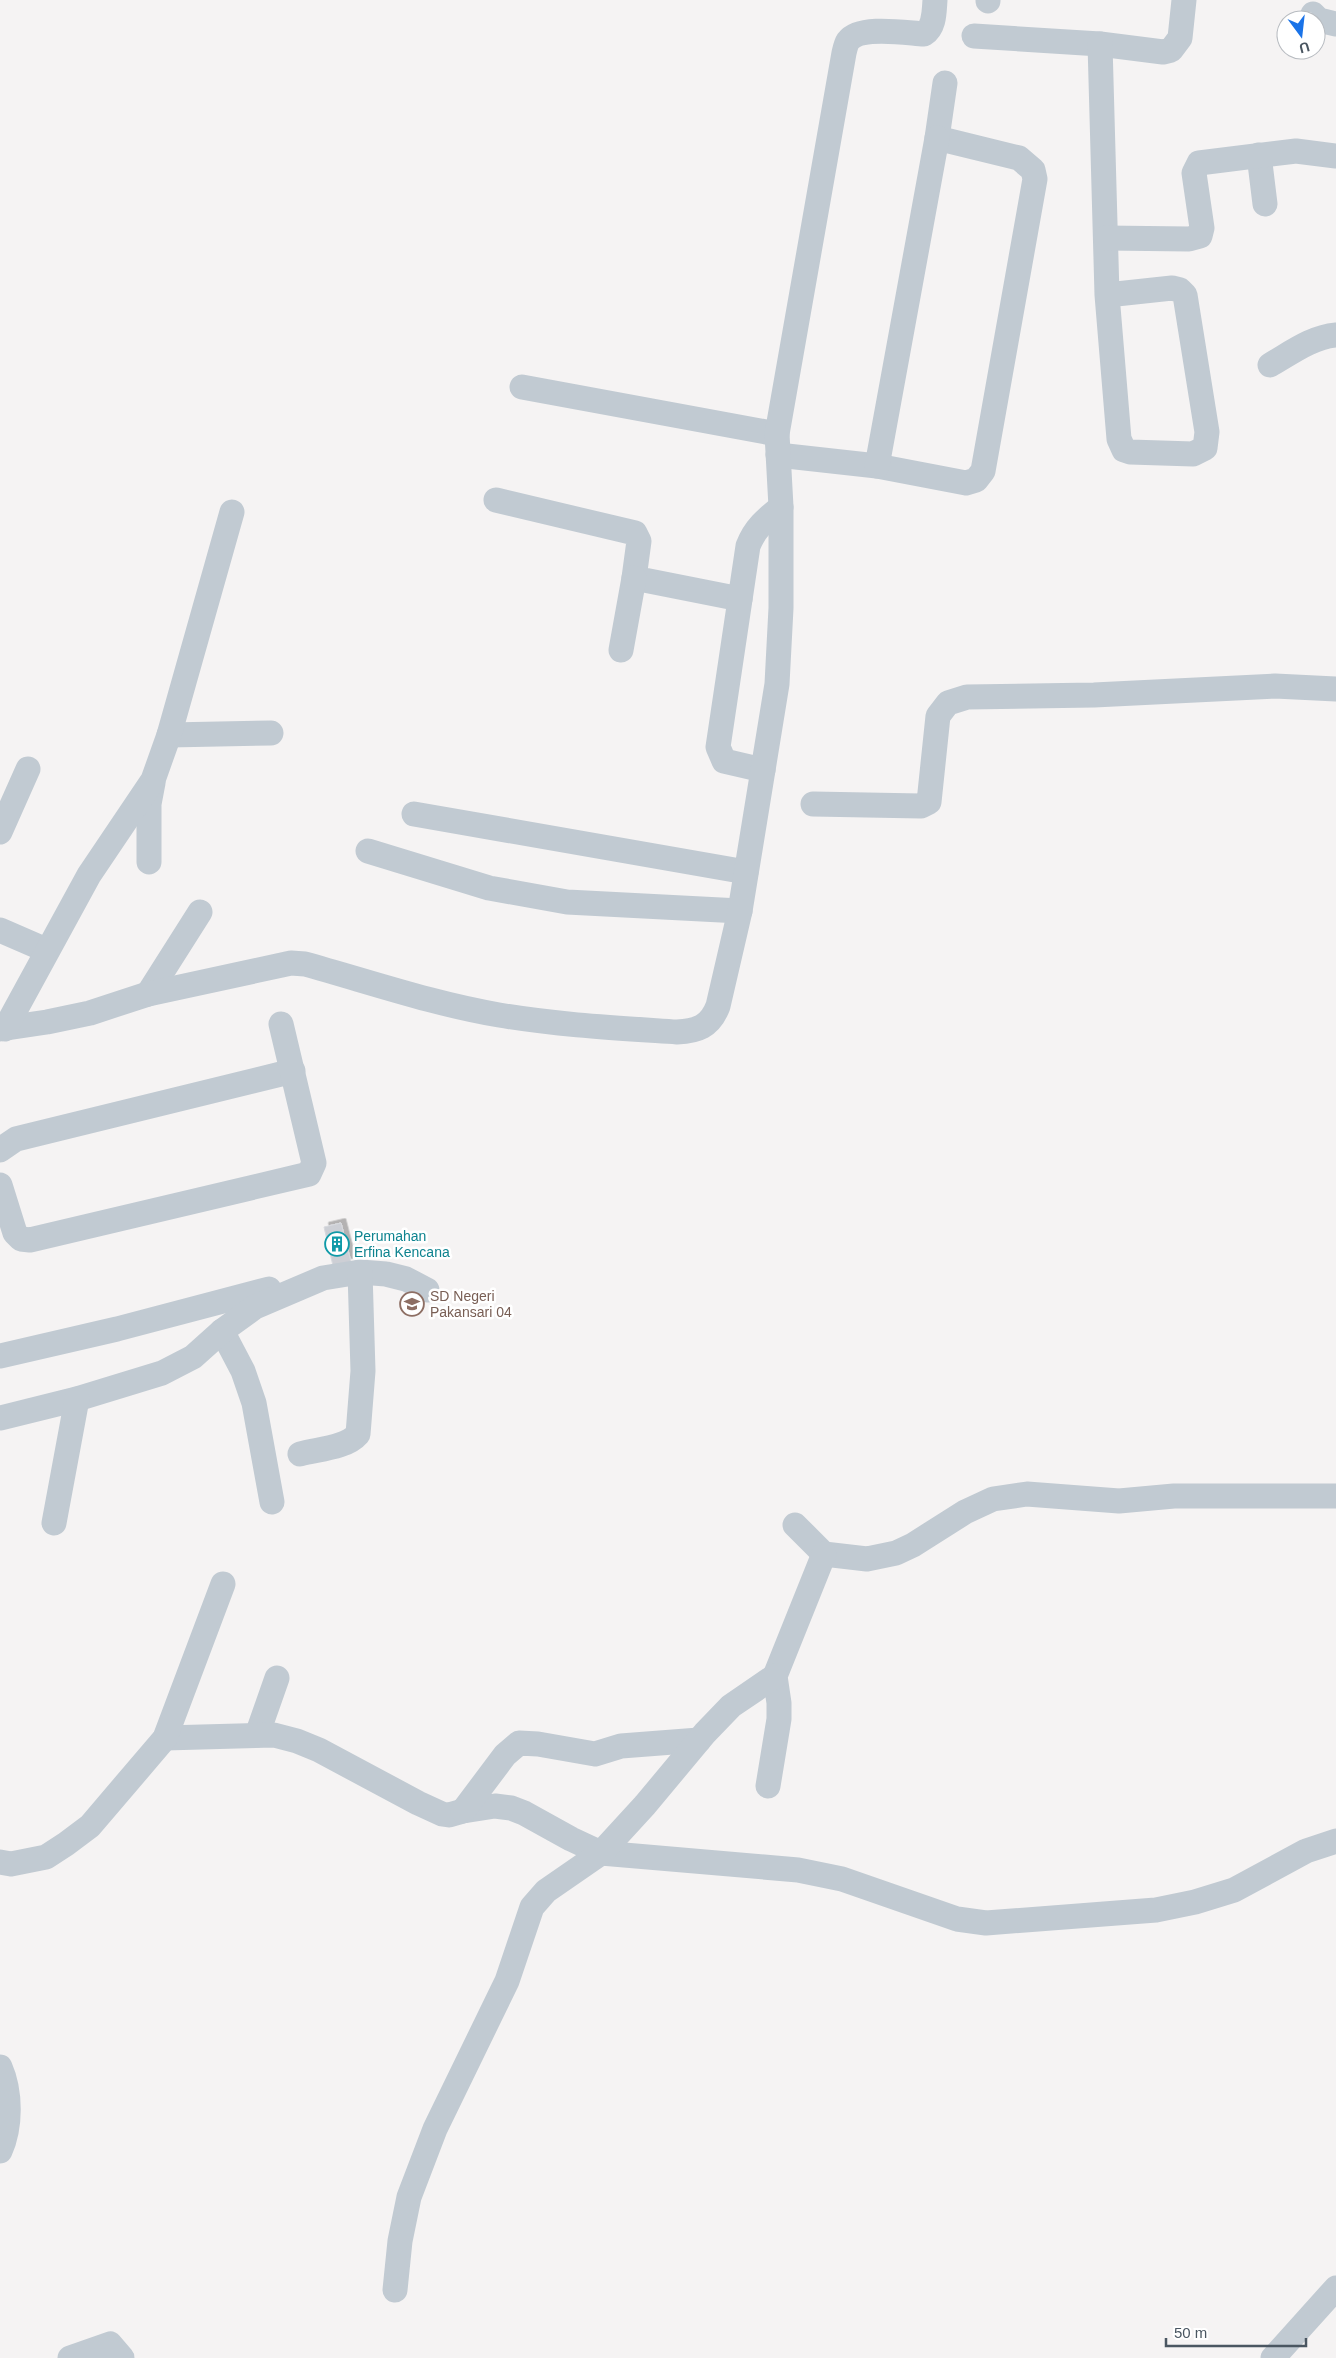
<svg xmlns="http://www.w3.org/2000/svg" width="1336" height="2358" font-family="Helvetica,sans-serif">
	<defs>
		<filter id="shadow"><feDropShadow dx="4.5" dy="-4.5" stdDeviation="0" flood-color="#0004"/></filter>
	</defs>
	<rect width="100%" height="100%" fill="#f5f3f3"/>
	<polygon fill="#cdcfd5" stroke="#d7d9de" filter="url(#shadow)" points="341,1223 351,1262 333,1266 324,1227"/>
	<g fill="none" stroke-linecap="round" stroke-linejoin="round">
		<g stroke="#c1cad2" stroke-width="25">
			<polyline points="988,1 988,0"/>
			<polyline points="1313,14 1319,20 1336,24"/>
			<polyline points="974,36 1100,44 1163,52 1171,50 1180,38 1184,0"/>
			<polyline points="1100,44 1107,295 1119,439 1124,450 1130,452 1193,454 1205,448 1207,432 1185,295 1180,290 1172,288 1107,295"/>
			<polyline points="1259,155 1265,204"/>
			<polyline points="1106,238 1189,239 1200,236 1202,228 1194,173 1199,163 1296,151 1336,156"/>
			<path d="M1270,365C1291,353 1312,337 1336,335"/>
			<polyline points="522,387 777,434"/>
			<polyline points="778,455 877,466 966,483 976,480 983,471 1035,179 1033,170 1019,158 937,138 945,83"/>
			<polyline points="877,466 937,138"/>
			<polyline points="496,500 635,533 639,541 634,578 740,599"/>
			<polyline points="621,650 634,578"/>
			<polyline points="169,735 271,733"/>
			<path d="M763,770L724,761L718,747L748,546C755,528 766,519 781,507"/>
			<polyline points="813,804 921,806 929,802 938,716 948,703 967,697 1094,695 1275,686 1336,689"/>
			<polyline points="414,814 746,872"/>
			<polyline points="0,832 28,769"/>
			<polyline points="368,851 489,888 567,902 740,911"/>
			<polyline points="149,862 149,804 153,783"/>
			<polyline points="0,930 46,950"/>
			<polyline points="148,994 200,912"/>
			<path d="M0,1029L47,1022L90,1013L148,994L291,963L305,964C370,982 434,1004 499,1015C558,1025 617,1028 677,1032C697,1031 710,1027 718,1006L740,911L777,684L781,608V507L777,434L844,53C845,49 846,44 848,41C860,25 906,33 924,34C935,27 934,11 935,0"/>
			<polyline points="5,1029 89,875 153,780 169,735 232,512"/>
			<polyline points="0,1150 16,1139 293,1071"/>
			<polyline points="0,1185 15,1233 21,1239 30,1240 309,1174 314,1163 281,1024"/>
			<polyline points="222,1331 243,1371 254,1403 272,1502"/>
			<polyline points="0,1356 117,1329 269,1289"/>
			<polyline points="0,1418 77,1399 162,1373 193,1357 222,1331 255,1307 323,1278 360,1272 386,1274 406,1279 427,1290"/>
			<path d="M300,1454C318,1449 346,1448 358,1434L363,1371L360,1272"/>
			<polyline points="54,1523 77,1399"/>
			<polyline points="795,1525 824,1554 867,1559 896,1553 913,1545 965,1512 993,1499 1027,1494 1119,1501 1174,1496 1336,1496"/>
			<polyline points="257,1735 277,1678"/>
			<polyline points="165,1738 274,1735 297,1741 319,1750 418,1803 442,1814 449,1815 463,1811 495,1806 511,1808 524,1813 571,1839 601,1853 798,1870 842,1879 957,1919 986,1923 1156,1910 1195,1902 1234,1890 1306,1851 1336,1841"/>
			<polyline points="768,1786 779,1719 779,1703 775,1676 824,1554"/>
			<polyline points="463,1811 505,1755 519,1743 538,1744 595,1754 621,1746 699,1740"/>
			<polyline points="0,1862 11,1864 46,1857 66,1844 90,1826 165,1738 223,1584"/>
			<path d="M0,2067C11,2092 11,2127 0,2151"/>
			<polyline points="395,2290 400,2241 409,2197 435,2129 507,1981 532,1907 546,1891 601,1853 645,1805 705,1733 731,1706 775,1676"/>
			<polyline points="70,2358 110,2344 122,2358"/>
			<polyline points="1273,2358 1336,2288"/>
		</g>
	</g>
	<defs>
		<g id="building-ring" transform="scale(1.25)"><circle r="9.5" fill="#fff" stroke="#0f9aa8" stroke-width="1.5"/><path d="M-4-6H4V6H1V3H-1V6H-4ZM-2.5-4.3h1.7v1.8h-1.7ZM.8-4.3h1.7v1.8H.8ZM-2.5-1h1.7V.8h-1.7ZM.8-1h1.7V.8H.8Z" fill="#0f9aa8"/></g>
		<g id="school-ring" transform="scale(1.25)"><circle r="9.5" fill="#fff" stroke="#8d6e63" stroke-width="1.5"/><path d="M0-5L7-2L0 1L-7-2ZM-4 1L0 2.5L4 1V4Q0 6-4 4Z" fill="#8d6e63"/></g>
	</defs>
	<g fill-rule="evenodd">
		<use href="#building-ring" x="337" y="1244"/>
		<use href="#school-ring" x="412" y="1304"/>
	</g>
	<g text-anchor="middle" stroke-width="5" stroke-linejoin="round" paint-order="stroke">
		<g font-size="14" fill="#0d838f" stroke="#fff" text-anchor="start">
			<text x="354" y="1241">Perumahan<tspan x="354" dy="16">Erfina Kencana</tspan></text>
		</g>
		<g font-size="14" fill="#785e54" stroke="#fff" text-anchor="start">
			<text x="430" y="1301">SD Negeri<tspan x="430" dy="16">Pakansari 04</tspan></text>
		</g>
	</g>
	<g transform="translate(1301 35) rotate(165)"><circle r="24" fill="#ffffff" stroke="#b7bbc0"/>
	<path d="M0-4L9 19L0 12L-9 19Z" fill="#1a73e8"/>
	<text y="-8" font-size="14" font-weight="bold" text-anchor="middle" fill="#4a5661">U</text>
	</g>
	<path d="M1166 2338v8h140v-8" fill="none" stroke="#4a5661" stroke-width="2.5"/>
	<text x="1174" y="2338" font-size="15" fill="#4a5661" stroke="#ffffff" stroke-width="4" paint-order="stroke">50 m</text>
</svg>
